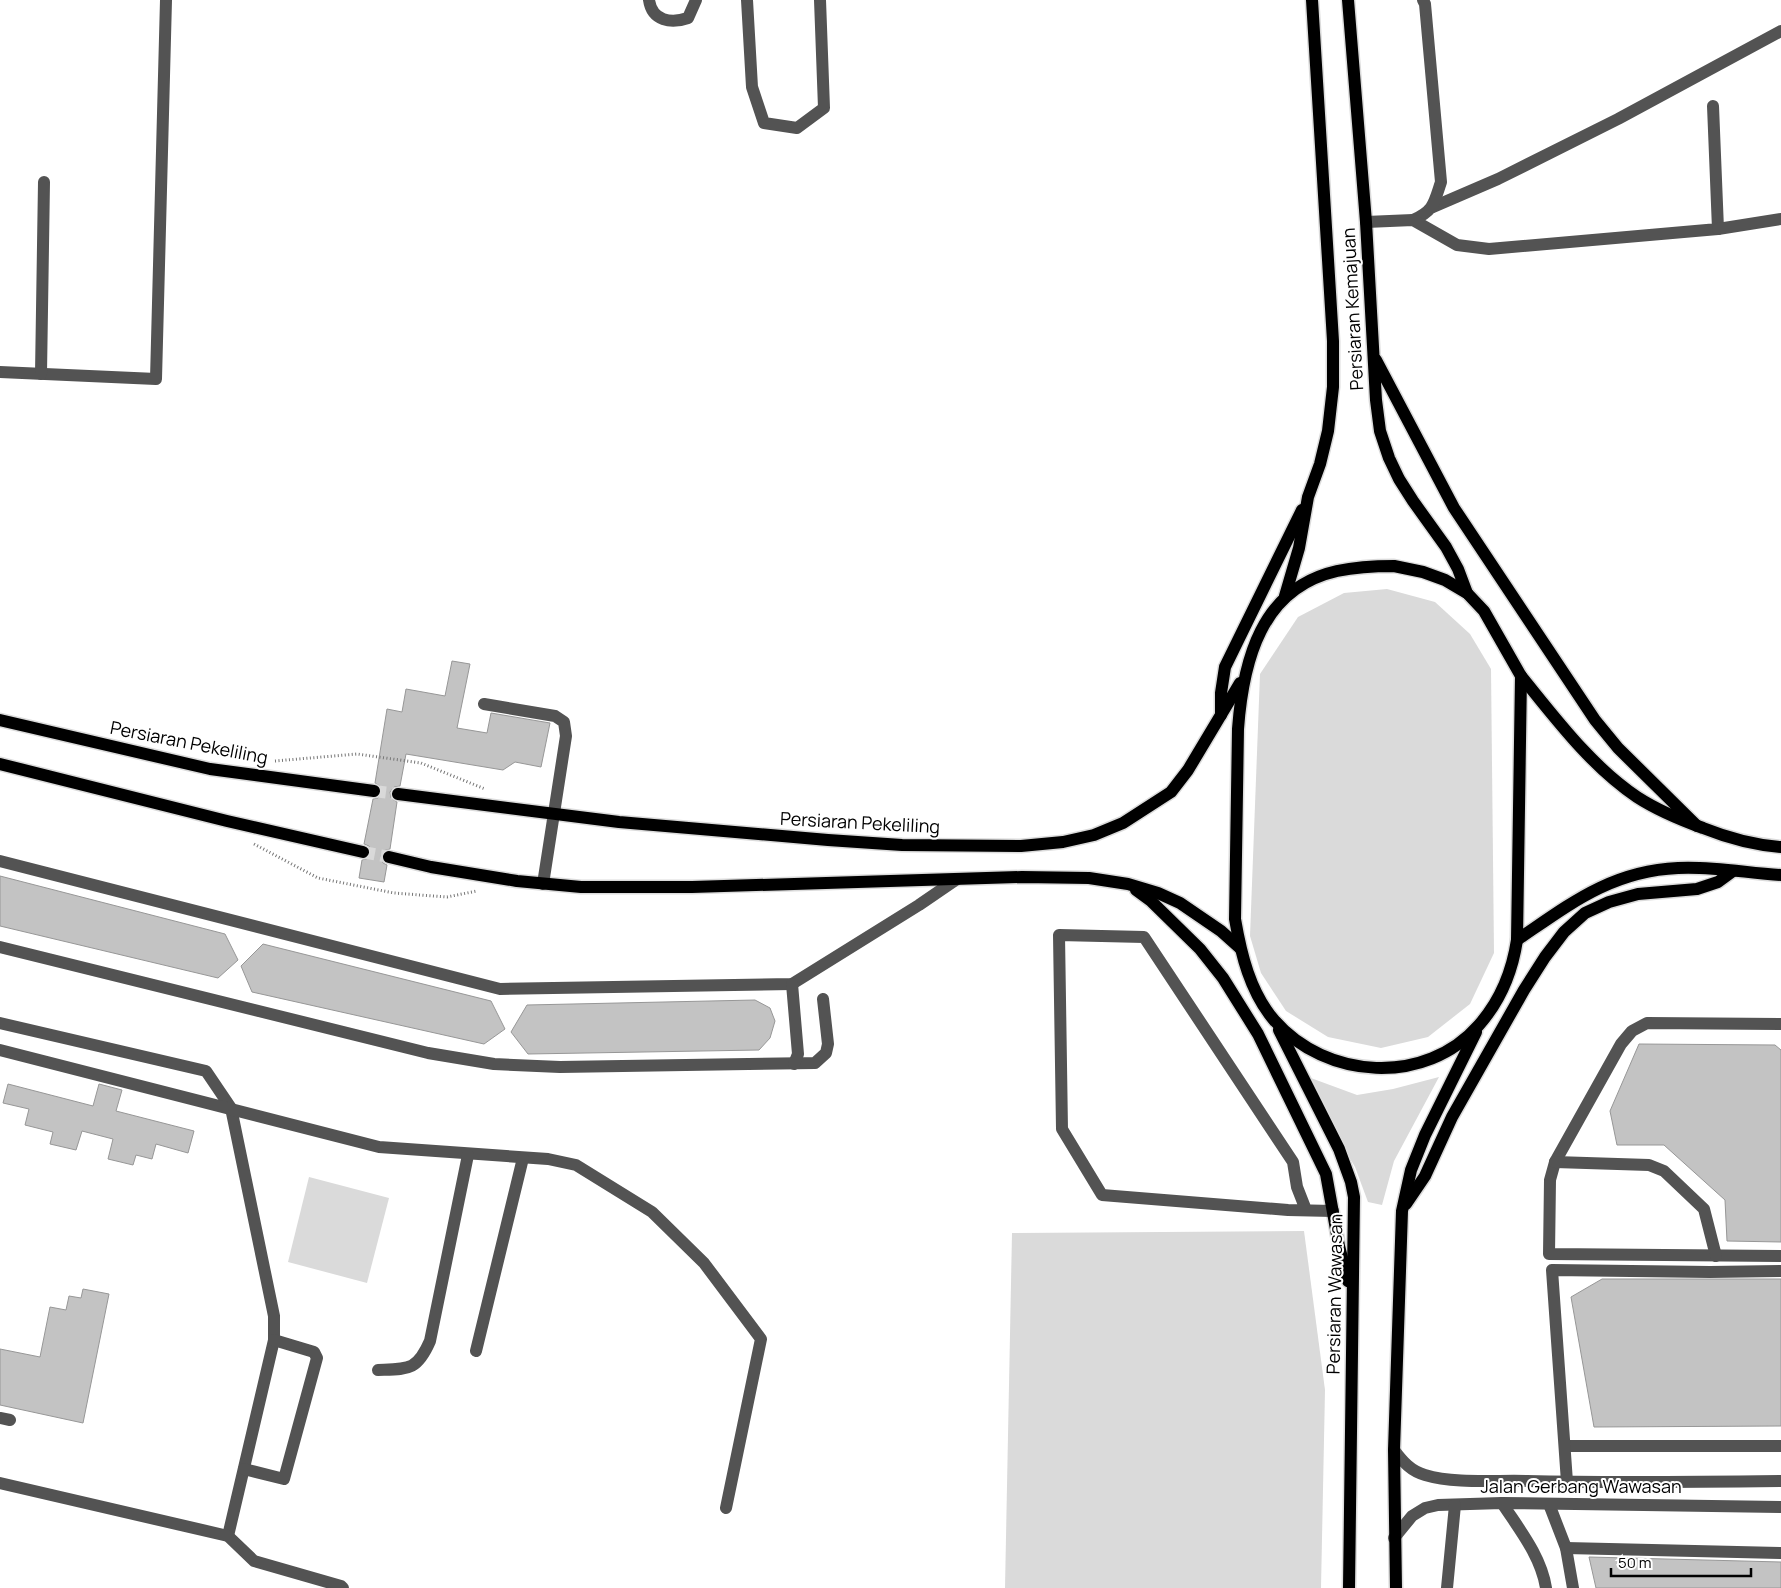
<svg xmlns="http://www.w3.org/2000/svg" width="1781" height="1588" font-family="Manrope,sans-serif">
	<rect width="100%" height="100%" fill="#fff"/>
	<g fill="#dadada">
		<polygon points="1387,589 1435,602 1470,634 1491,669 1494,953 1470,1004 1428,1037 1381,1048 1328,1037 1286,1011 1261,973 1250,936 1260,674 1298,617 1344,593"/>
		<polygon points="1300,1074 1357,1095 1393,1089 1439,1077 1394,1161 1382,1205 1368,1202 1355,1167"/>
		<polygon points="309,1177 389,1198 367,1283 288,1262"/>
		<polygon points="1304,1231 1325,1390 1321,1588 1005,1588 1012,1233"/>
	</g>
	<g fill="#c3c3c3" stroke="#979797">
		<polygon points="452,661 470,664 457,728 487,733 491,713 550,723 541,767 515,762 503,770 406,754 400,786 394,787 390,792 391,798 397,802 390,849 383,851 381,856 383,863 387,865 384,882 359,878 362,860 369,858 371,853 369,846 364,844 373,799 378,798 382,793 381,787 375,783 387,709 402,712 406,689 445,696"/>
		<polygon points="0,876 225,934 238,960 218,978 0,926"/>
		<polygon points="263,944 491,1001 505,1029 484,1044 252,992 241,966"/>
		<polygon points="755,1000 770,1008 775,1021 770,1038 759,1050 528,1054 511,1032 527,1005"/>
		<polygon points="1639,1044 1775,1045 1781,1050 1781,1242 1727,1241 1725,1200 1664,1145 1617,1145 1610,1111"/>
		<polygon points="8,1084 93,1106 99,1084 122,1090 116,1111 194,1131 188,1153 156,1144 152,1159 136,1155 133,1165 108,1159 113,1139 82,1131 76,1150 50,1144 53,1132 25,1125 29,1109 3,1103"/>
		<polygon points="1602,1279 1781,1279 1781,1426 1594,1427 1571,1297"/>
		<polygon points="83,1289 109,1294 83,1423 0,1405 0,1349 40,1357 50,1307 66,1310 69,1296 81,1298"/>
		<polygon points="1589,1557 1781,1562 1781,1588 1596,1588"/>
	</g>
	<g fill="none" stroke-linecap="round" stroke-linejoin="round">
		<g stroke="#d9d9d9" stroke-width="12" stroke-dasharray="12 6" stroke-linecap="butt">
			<polyline points="374,791 398,794"/>
			<polyline points="363,852 389,857"/>
		</g>
		<g stroke="#dbdbdb" stroke-width="15">
			<g id="major">
				<polyline points="1348,0 1366,222 1376,400 1380,431 1389,458 1399,479 1413,501 1446,547 1458,569 1467,593"/>
				<polyline points="1376,360 1454,508 1595,720 1618,748 1697,826"/>
				<path d="M1394,566L1423,572L1445,580L1467,593L1484,611L1521,676L1517,940C1512,973 1501,1000 1479,1025C1426,1086 1326,1080 1274,1020C1250,992 1241,954 1235,919L1238,729C1243,661 1261,588 1337,571C1356,567 1375,566 1394,566Z"/>
				<polyline points="1285,596 1299,548 1308,497 1320,464 1328,431 1333,387 1333,341 1312,0"/>
				<path d="M1521,676C1556,719 1591,766 1637,797C1657,810 1681,820 1703,828C1728,838 1754,845 1781,847"/>
				<polyline points="1221,715 1221,693 1225,667 1302,510"/>
				<polyline points="0,720 210,769 374,791"/>
				<polyline points="0,764 227,821 363,852"/>
				<polyline points="398,794 619,822 828,840 902,845 1021,846 1063,842 1094,835 1123,823 1171,792 1188,770 1240,683"/>
				<polyline points="389,857 431,867 517,881 581,887 692,887 1022,877 1089,878 1128,884 1158,893 1180,903 1221,931 1240,948"/>
				<polyline points="1136,890 1151,901 1200,949 1223,978 1258,1034 1326,1174 1339,1246 1348,1281"/>
				<path d="M1517,940C1570,904 1611,871 1678,868C1712,866 1747,873 1781,875"/>
				<polyline points="1279,1030 1339,1149 1351,1182 1354,1197 1349,1588"/>
				<polyline points="1406,1204 1425,1176 1452,1117 1524,990 1545,957 1564,932 1585,913 1609,902 1638,894 1697,889 1718,882 1733,871"/>
				<polyline points="1396,1588 1394,1450 1402,1211 1411,1170 1425,1135 1476,1032"/>
			</g>
		</g>
		<g stroke="#757575" stroke-width="3" stroke-dasharray="1 2.5" stroke-linecap="butt">
			<polyline points="275,761 357,754 421,763 485,789"/>
			<polyline points="254,844 318,878 394,893 447,897 477,891"/>
		</g>
		<g stroke="#535353" stroke-width="12">
			<path d="M649,0C652,21 671,24 688,18L696,0"/>
			<polyline points="747,0 752,87 764,123 797,128 824,108 820,0"/>
			<polyline points="1433,207 1498,179 1618,119 1781,31"/>
			<path d="M1413,220C1434,211 1434,203 1441,182L1425,4L1423,0"/>
			<polyline points="1366,222 1413,220 1457,245 1489,249 1718,229 1713,106"/>
			<polyline points="1718,229 1781,219"/>
			<polyline points="0,372 156,379 166,0"/>
			<polyline points="41,374 44,182"/>
			<polyline points="484,704 555,716 564,722 566,736 543,884"/>
			<polyline points="0,861 500,989 792,984 919,905 957,879"/>
			<polyline points="0,947 428,1053 494,1064 560,1067 815,1063 826,1053 828,1044 823,999"/>
			<polyline points="792,984 798,1054 794,1064"/>
			<polyline points="0,1023 206,1071 231,1108 274,1316 274,1340 228,1536"/>
			<polyline points="1781,1024 1647,1023 1632,1031 1621,1044 1555,1162 1550,1180 1549,1254 1781,1256"/>
			<polyline points="0,1050 379,1147 548,1159 576,1165 652,1212 704,1263 761,1339 726,1508"/>
			<polyline points="1555,1162 1649,1165 1664,1171 1704,1209 1716,1256"/>
			<polyline points="1306,1210 1297,1187 1293,1162 1144,937 1059,935 1062,1129 1102,1195 1288,1210 1333,1211"/>
			<polyline points="476,1351 523,1158"/>
			<path d="M378,1370C408,1369 417,1371 430,1341L468,1155"/>
			<polyline points="0,1418 10,1420"/>
			<polyline points="1565,1446 1781,1446"/>
			<path d="M1394,1450C1403,1462 1411,1471 1425,1475C1455,1484 1496,1480 1527,1481C1612,1483 1696,1482 1781,1481"/>
			<polyline points="244,1469 284,1479 317,1358 314,1352 274,1340"/>
			<polyline points="1567,1482 1552,1270 1710,1272 1781,1271"/>
			<polyline points="0,1483 228,1536 254,1561 341,1586 343,1588"/>
			<path d="M1502,1503C1519,1529 1541,1556 1546,1588"/>
			<polyline points="1549,1504 1566,1548 1573,1588"/>
			<polyline points="1394,1538 1412,1516 1425,1508 1438,1505 1502,1503 1781,1507"/>
			<polyline points="1566,1548 1781,1553"/>
			<polyline points="1447,1588 1455,1505"/>
		</g>
		<use href="#major" stroke="#000" stroke-width="12"/>
	</g>
	<g text-anchor="middle" stroke-width="4" stroke-linejoin="round" paint-order="stroke">
		<g font-size="18" fill="#000" stroke="#fff">
			<text transform="translate(1353 309) rotate(-93)" y="6">Persiaran Kemajuan</text>
			<text transform="translate(189 743) rotate(11)" y="6">Persiaran Pekeliling</text>
			<text transform="translate(860 823) rotate(3)" y="6">Persiaran Pekeliling</text>
			<text transform="translate(1335 1294) rotate(-89)" y="6">Persiaran Wawasan</text>
			<text x="1581" y="1493">Jalan Gerbang Wawasan</text>
		</g>
	</g>
	<path d="M1611 1568v8h140v-8" fill="none" stroke="#000000" stroke-width="2.5"/>
	<text x="1618" y="1568" font-size="15" fill="#000000" stroke="#ffffff" stroke-width="4" paint-order="stroke">50 m</text>
</svg>
